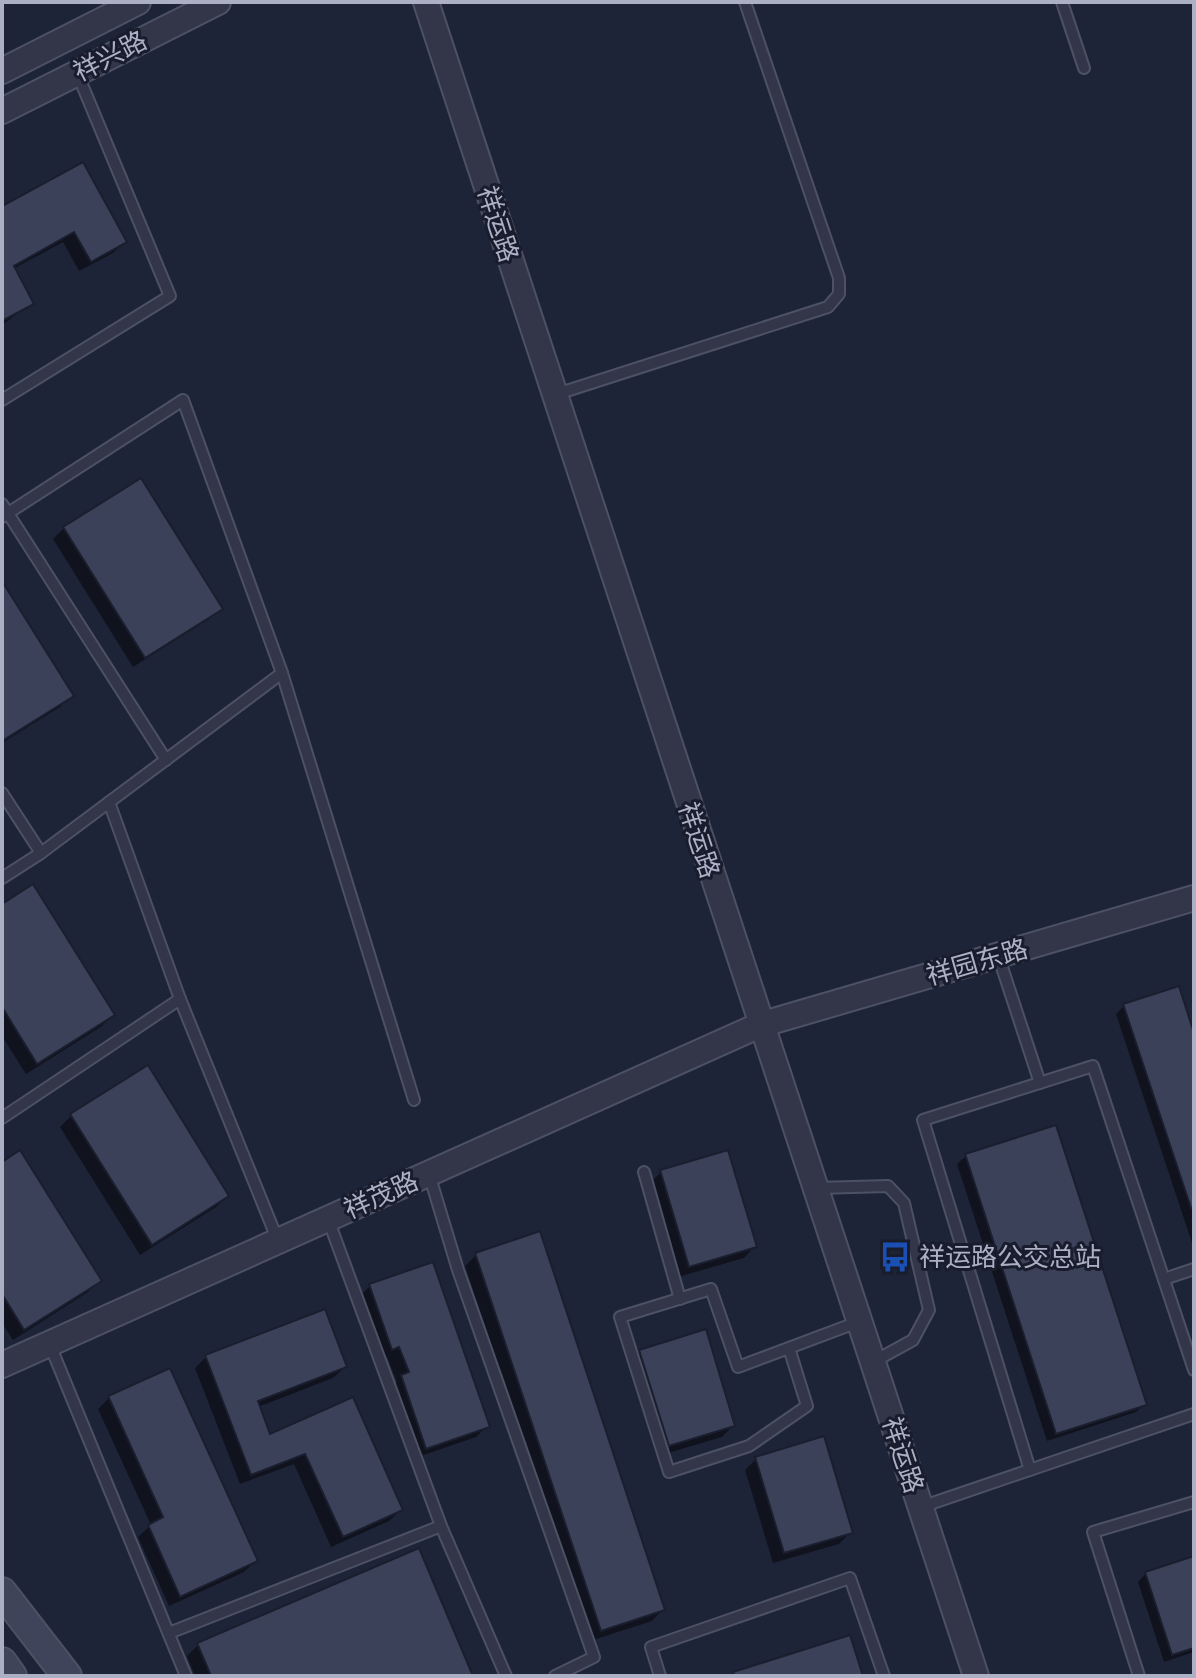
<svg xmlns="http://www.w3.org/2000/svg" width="1196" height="1678" font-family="'Space Grotesk','Noto Sans SC',sans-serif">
	<rect width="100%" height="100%" fill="#1e2437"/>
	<g fill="#0007">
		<polygon points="2,208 124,242 113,253 79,271 63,242 13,269 32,303 2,325"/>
		<polygon points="64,528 220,608 209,619 133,667 53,539"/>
		<polygon points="2,585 71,696 60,707 2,743"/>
		<polygon points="2,906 113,1015 102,1026 26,1074 2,1036"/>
		<polygon points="1124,1006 1194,1040 1194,1249 1116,1014"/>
		<polygon points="147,1068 227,1196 216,1207 140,1255 60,1127 71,1116"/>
		<polygon points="1055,1127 1144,1404 1136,1412 1047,1441 957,1164 966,1156"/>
		<polygon points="2,1164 99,1281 88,1292 13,1340 2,1323"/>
		<polygon points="661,1172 755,1246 744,1258 678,1277 650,1183"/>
		<polygon points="476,1255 663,1609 652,1621 590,1641 465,1266"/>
		<polygon points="370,1286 487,1426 476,1437 415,1458 391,1388 397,1382 387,1357 381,1360 359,1297"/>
		<polygon points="640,1351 733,1426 722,1437 658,1456 629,1362"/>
		<polygon points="206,1357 345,1367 333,1378 258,1407 269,1437 352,1400 401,1510 389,1521 331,1547 294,1464 240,1484 195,1368"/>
		<polygon points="109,1398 255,1561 244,1572 169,1606 138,1537 151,1525 98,1409"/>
		<polygon points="756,1459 850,1533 839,1544 773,1563 745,1470"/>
		<polygon points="1194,1558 1194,1652 1164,1662 1138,1582 1146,1573"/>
		<polygon points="198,1645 471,1676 195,1676 187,1656"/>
	</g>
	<g fill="#3a4158" stroke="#1a1e2e" stroke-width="2">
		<polygon points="83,162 127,242 91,262 74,232 14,266 34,304 2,321 2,206"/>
		<polygon points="141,478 223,609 145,658 63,527"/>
		<polygon points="2,581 74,696 2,741"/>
		<polygon points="33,884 115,1015 37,1064 2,1007 2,904"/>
		<polygon points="1179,986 1194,1033 1194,1207 1191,1208 1123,1004"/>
		<polygon points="148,1065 229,1196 152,1245 70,1114"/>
		<polygon points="1056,1125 1147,1405 1056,1434 965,1154"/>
		<polygon points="20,1150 102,1281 24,1330 2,1294 2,1162"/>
		<polygon points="728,1150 757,1247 689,1267 660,1170"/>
		<polygon points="540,1231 665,1610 601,1631 475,1253"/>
		<polygon points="433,1262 490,1427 426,1449 401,1375 409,1372 399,1347 392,1350 369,1284"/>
		<polygon points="325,1309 347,1367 258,1401 270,1434 353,1397 403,1510 343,1537 305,1454 251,1475 205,1355"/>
		<polygon points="706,1329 735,1426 669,1446 639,1350"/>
		<polygon points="170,1368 258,1561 180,1597 148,1525 163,1517 108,1396"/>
		<polygon points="824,1436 853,1533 784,1553 755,1457"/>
		<polygon points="419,1548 473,1676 211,1676 197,1643"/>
		<polygon points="1194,1556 1194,1648 1172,1655 1145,1572"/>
		<polygon points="850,1635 863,1676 734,1676 733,1672"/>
	</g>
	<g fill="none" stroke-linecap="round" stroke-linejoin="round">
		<g stroke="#4c5163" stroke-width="14">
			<g id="service">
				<polyline points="1062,2 1084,68"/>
				<polyline points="557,394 828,307 839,294 839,278 745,2"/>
				<polyline points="2,400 170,296 78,75"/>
				<polyline points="2,504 166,760"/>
				<polyline points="2,517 183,400 282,673 414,1100"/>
				<polyline points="2,793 41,853"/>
				<polyline points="109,802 180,999 278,1241"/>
				<polyline points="2,878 41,853 282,673"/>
				<polyline points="998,955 1040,1083"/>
				<polyline points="2,1118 180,999"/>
				<polyline points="644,1172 680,1299"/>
				<polyline points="429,1174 458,1270 594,1657 555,1676"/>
				<polyline points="817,1188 888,1186 904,1203 929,1310 913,1340 873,1362"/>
				<polyline points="328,1219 441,1526 506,1676"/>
				<polyline points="1164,1279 1194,1269"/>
				<polyline points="50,1345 186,1676"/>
				<polyline points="789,1348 807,1406 749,1446 669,1472 620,1317 711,1289 738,1367 858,1322"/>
				<polyline points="1030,1470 923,1120 1093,1066 1194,1370"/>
				<polyline points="921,1507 1194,1414"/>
				<polyline points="169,1633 441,1526"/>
				<polyline points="660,1676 651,1647 850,1578 884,1676"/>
				<polyline points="1139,1676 1093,1532 1194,1502"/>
			</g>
		</g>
		<g stroke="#4c5163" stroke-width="28">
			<g id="tertiary">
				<polyline points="426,2 976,1676"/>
				<polyline points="2,71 138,2"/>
				<polyline points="2,111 218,2"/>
				<polyline points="2,1365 760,1025 1194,898"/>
			</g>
		</g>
		<g stroke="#4c5163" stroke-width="32">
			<g id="secondary">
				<polyline points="2,1592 67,1676"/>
				<polyline points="2,1662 12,1676"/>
			</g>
		</g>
		<use href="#service" stroke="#323648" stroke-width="10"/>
		<use href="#tertiary" stroke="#323648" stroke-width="24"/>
		<use href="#secondary" stroke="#40445b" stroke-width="28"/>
	</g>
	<defs>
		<g id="bus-bare" transform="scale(2.4)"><path d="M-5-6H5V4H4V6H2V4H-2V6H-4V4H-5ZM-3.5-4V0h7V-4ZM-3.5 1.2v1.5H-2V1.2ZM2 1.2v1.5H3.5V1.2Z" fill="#1a4fb4" stroke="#181c2c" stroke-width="2.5" paint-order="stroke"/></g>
	</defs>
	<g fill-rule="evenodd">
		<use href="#bus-bare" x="895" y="1257"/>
	</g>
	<g text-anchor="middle" stroke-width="6" stroke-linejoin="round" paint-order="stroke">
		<g font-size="26" fill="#acb0c5" stroke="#181c2c">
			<text transform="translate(110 56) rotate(-27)" y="9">祥兴路</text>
			<text transform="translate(498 224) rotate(72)" y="9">祥运路</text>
			<text transform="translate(699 840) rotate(72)" y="9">祥运路</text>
			<text transform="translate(977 962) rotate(-16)" y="9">祥园东路</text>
			<text transform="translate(381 1195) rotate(-24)" y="9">祥茂路</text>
			<text transform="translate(903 1455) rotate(72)" y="9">祥运路</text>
		</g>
		<g font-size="26" fill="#acb0c5" stroke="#181c2c" text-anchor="start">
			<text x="919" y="1266">祥运路公交总站</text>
		</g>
	</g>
	<rect width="1196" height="1678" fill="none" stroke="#acb0c5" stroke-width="8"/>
</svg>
